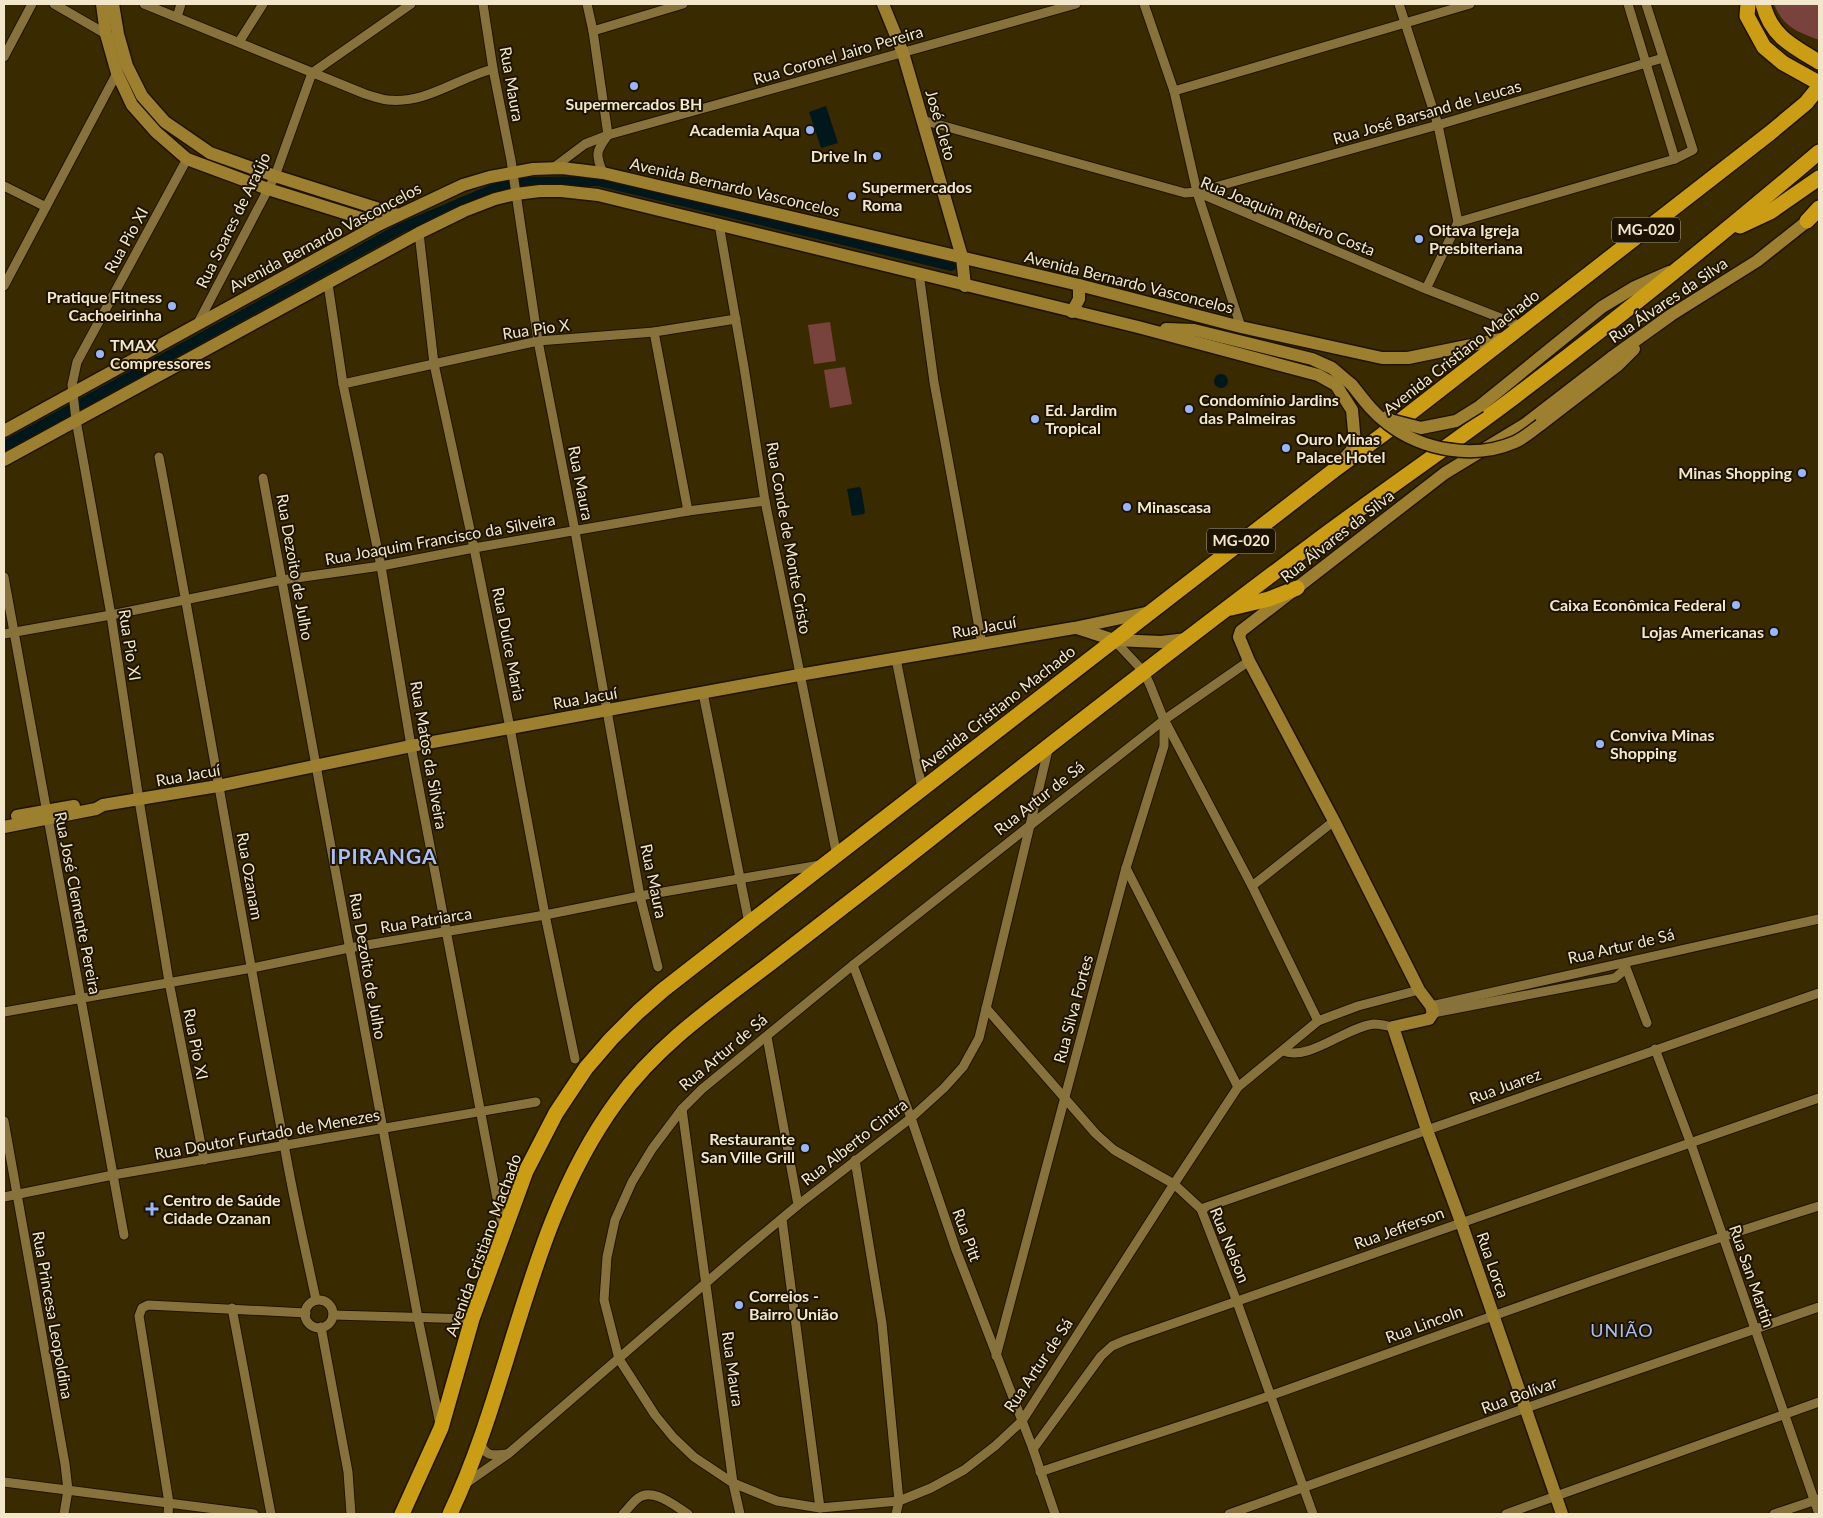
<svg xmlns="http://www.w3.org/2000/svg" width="1823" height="1518" font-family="Lato,sans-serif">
	<rect width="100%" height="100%" fill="#3a2a00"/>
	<g fill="#79433d">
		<path d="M1774,4H1819V40C1798,32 1783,27 1774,4Z"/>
		<polygon points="830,322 836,361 814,364 808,325"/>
		<polygon points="845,367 852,404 830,408 824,370"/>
	</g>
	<g fill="#00181b">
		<polygon points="826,106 838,143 821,148 809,112"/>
		<circle cx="1221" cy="381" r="7"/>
		<polygon points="859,487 861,488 865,512 864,514 852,516 847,489"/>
	</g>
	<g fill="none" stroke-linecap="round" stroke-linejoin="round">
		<polyline stroke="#00181b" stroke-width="10" points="4,446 401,228 500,186 530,182 598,181 951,266"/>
		<g stroke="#1e1300" stroke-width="11">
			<g id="street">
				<polyline points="54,4 106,34"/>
				<path d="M144,4L365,94C372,96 380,99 388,100C427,104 457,78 493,69"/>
				<polyline points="483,4 493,69 511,160 538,341 575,531 640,896 658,967"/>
				<polyline points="587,4 593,31 608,135"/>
				<polyline points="1144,4 1174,91 1197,192 1241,327"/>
				<polyline points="1399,4 1438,125 1458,222 1426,289"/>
				<polyline points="1628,4 1675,159"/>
				<polyline points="177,17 181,4"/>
				<polyline points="593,31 683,4"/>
				<polyline points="239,42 263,4"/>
				<polyline points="4,57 32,4"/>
				<polyline points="1174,91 1470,4"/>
				<polyline points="922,120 1185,193 1197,192 1426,289 1521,326"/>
				<polyline points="187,159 77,362 72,385 76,420 111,615 139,800 169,982 204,1160"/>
				<polyline points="553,168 585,144 608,135 1076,4"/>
				<path d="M603,173C595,154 596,151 608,135"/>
				<polyline points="4,186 46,207"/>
				<polyline points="1197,192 1438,125 1663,58"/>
				<polyline points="1458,222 1675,159 1693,150 1646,4"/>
				<polyline points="719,224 744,367 765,501 837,856"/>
				<polyline points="419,233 434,364 474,548 510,728 545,915 575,1059"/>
				<polyline points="919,273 934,382 982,644"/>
				<polyline points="328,284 343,384 381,566 411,746 503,1230"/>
				<polyline points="4,286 117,73"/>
				<polyline points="198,323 275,176 312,73 411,4"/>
				<polyline points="654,332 688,511"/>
				<polyline points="343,384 538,341 654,332 736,319"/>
				<path d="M159,457C203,686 240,916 284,1144C293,1197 305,1248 316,1300"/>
				<polyline points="263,478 383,1129 418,1318 440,1424"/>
				<polyline points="4,577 124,1235"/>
				<polyline points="4,634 111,615 282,580 381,566 474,548 688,511 765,501"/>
				<polyline points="896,659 922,788"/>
				<polyline points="1249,661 1164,720 853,965 702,1089 682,1109 652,1149 632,1182 615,1220 607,1257 604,1300 619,1359 655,1415 673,1437 694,1457 733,1483 777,1501 820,1508 899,1501 931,1488 964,1470 995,1446 1022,1421 1174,1184 1238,1087 1318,1021 1358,1006 1419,990"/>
				<polyline points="703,693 749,923"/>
				<polyline points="1166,723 1252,886 1318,1021"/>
				<polyline points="1126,868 1238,1087"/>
				<polyline points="1252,886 1334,821"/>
				<polyline points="853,965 911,1118 956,1250 1033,1449 1055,1514"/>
				<polyline points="1625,965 1647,1023"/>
				<polyline points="1431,1006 1819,919"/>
				<polyline points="986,1008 1096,1134 1114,1150 1174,1184 1201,1209 1237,1302 1313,1514"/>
				<polyline points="4,1012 252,968 349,948 545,915 640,896 820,865"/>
				<polyline points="1433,1013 1615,978 1622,972 1625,966"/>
				<polyline points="767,1037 798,1205"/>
				<polyline points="1655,1049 1691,1144 1819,1514"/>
				<path d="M1283,1051C1308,1062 1346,1027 1374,1024C1380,1024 1387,1026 1393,1027"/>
				<polyline points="682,1109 733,1483 740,1514"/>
				<polyline points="4,1121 65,1464 68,1490 64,1514"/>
				<polyline points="855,1160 882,1323 899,1501 896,1514"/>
				<polyline points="4,1197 113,1175 536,1102"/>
				<polyline points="1201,1209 1819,993"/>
				<polyline points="782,1219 820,1508"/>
				<circle cx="319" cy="1314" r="14"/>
				<polyline points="232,1308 271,1514"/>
				<polyline points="333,1315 472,1319"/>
				<polyline points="321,1327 348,1472 351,1514"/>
				<polyline points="996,1356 1126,868 1164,746 1164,720 1150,685 1144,672 1114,640"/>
				<path d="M480,1443C487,1458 493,1455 507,1454"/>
				<polyline points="1033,1449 1101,1356 1112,1346 1126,1340 1819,1098"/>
				<path d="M1040,1472C1117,1446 1195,1422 1272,1395C1454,1330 1635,1263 1819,1206"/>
				<polyline points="4,1482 254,1514"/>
				<polyline points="465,1484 508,1454 744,1250 798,1205 911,1118 944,1088 963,1067 979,1038 1049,746"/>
				<polyline points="168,1514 169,1503 139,1316 142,1308 148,1305 306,1313"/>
				<path d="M623,1514C628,1509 632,1503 637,1499C652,1486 675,1506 688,1514"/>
				<polyline points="1229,1514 1526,1408 1819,1307"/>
				<polyline points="1506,1514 1819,1402"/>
				<polyline points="1774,1514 1819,1499"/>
			</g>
		</g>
		<g stroke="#1e1300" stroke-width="15">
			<g id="secondary">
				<polyline points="102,4 106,34 117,73 132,105 156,132 187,159 268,189 380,224"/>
				<polyline points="113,4 118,34 127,66 142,96 165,122 210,153 275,176 398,215"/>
				<polyline points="883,4 903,53 962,257 965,286"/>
				<polyline points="1072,312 1079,299 1079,285"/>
				<polyline points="1166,329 1194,330 1312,359 1332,368 1352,385"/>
				<polyline points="1480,406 1602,307 1635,287 1669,272"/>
				<polyline points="1540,425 1618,365 1634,349"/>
				<polyline points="4,431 380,224 463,185 490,177 533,169 562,168 603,173 1079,285 1241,327 1382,358 1408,358 1506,338"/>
				<polyline points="4,460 419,233 464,211 495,199 516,194 540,191 561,191 598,195 1138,327 1318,375 1336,385 1352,410 1355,443 1351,451 1343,460"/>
				<polyline points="1077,628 1114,640 1161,642 1187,639"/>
				<polyline points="17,816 74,806"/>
				<polyline points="4,827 96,809 103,805 218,786 411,746 510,728 799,675 1074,628 1150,612"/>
				<polyline points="1562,1514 1461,1222 1427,1130 1393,1027 1429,1019 1433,1013 1431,1006 1419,990 1334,821 1249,661 1239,637 1241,631 1445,473 1524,425 1611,358 1671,315 1757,261 1815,215"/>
			</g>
		</g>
		<g stroke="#1e1300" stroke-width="18">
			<g id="highway">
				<polyline points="1748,4 1747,16 1764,47 1783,63 1819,83"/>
				<path d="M1763,4C1771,36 1792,46 1819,62"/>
				<polyline points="1807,221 1819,208"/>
				<polyline points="1740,226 1770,212 1819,178"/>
				<polyline points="1231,608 1269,599 1297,588"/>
				<polyline points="402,1514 441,1428 472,1319 526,1171 556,1113 586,1068 611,1039 638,1012 663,990 749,923 1333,471 1382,435 1770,133 1806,103 1819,87"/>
				<path d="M450,1514C514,1379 527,1224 617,1101C658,1044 717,1004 772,962C825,921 877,881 929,840C1057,739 1185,639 1315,542C1382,492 1451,445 1517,395C1620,317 1720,236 1819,152"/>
			</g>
		</g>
		<use href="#street" stroke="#88723b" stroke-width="9"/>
		<use href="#secondary" stroke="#9c7f2f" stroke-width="12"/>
		<use href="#highway" stroke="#ca9d14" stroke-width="15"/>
		<g stroke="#1e1300" stroke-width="15" stroke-linecap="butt">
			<g id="secondary-bridge">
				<path d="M1352,385C1363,399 1373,413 1388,424C1422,450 1474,460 1515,442C1524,438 1532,431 1540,425"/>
				<polyline points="1387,417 1390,420 1421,428 1456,421 1480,406"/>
			</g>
		</g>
		<use href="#secondary-bridge" stroke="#9c7f2f" stroke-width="12"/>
	</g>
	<g fill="#99b5fd" stroke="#1c1400" stroke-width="2">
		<circle cx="634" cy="86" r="5"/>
		<circle cx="810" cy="130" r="5"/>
		<circle cx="877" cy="156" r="5"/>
		<circle cx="852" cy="196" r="5"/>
		<circle cx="1419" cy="239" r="5"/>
		<circle cx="172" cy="306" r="5"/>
		<circle cx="100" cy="354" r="5"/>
		<circle cx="1189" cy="409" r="5"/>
		<circle cx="1035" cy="419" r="5"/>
		<circle cx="1286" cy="448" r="5"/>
		<circle cx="1802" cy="473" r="5"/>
		<circle cx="1127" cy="507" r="5"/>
		<circle cx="1736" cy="605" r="5"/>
		<circle cx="1774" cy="632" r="5"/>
		<circle cx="1600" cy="744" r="5"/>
		<circle cx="805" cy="1148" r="5"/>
		<path d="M149.5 1201.5h5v5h5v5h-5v5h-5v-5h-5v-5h5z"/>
		<circle cx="739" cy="1305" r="5"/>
	</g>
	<g text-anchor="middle" stroke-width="4" stroke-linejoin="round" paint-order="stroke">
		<g fill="#1c1400" stroke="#b2a88e" stroke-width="1">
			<rect x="1612" y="217.5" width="68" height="25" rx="4"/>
			<rect x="1207" y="528.5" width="68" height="25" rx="4"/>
		</g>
		<g font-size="15" font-weight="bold" fill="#f3e7cb">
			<text x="1646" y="235">MG-020</text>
			<text x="1241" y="546">MG-020</text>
		</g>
		<g font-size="16" fill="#f3e7cb" stroke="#1c1400">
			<text transform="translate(838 55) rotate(-16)" y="6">Rua Coronel Jairo Pereira</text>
			<text transform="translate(512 84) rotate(80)" y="6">Rua Maura</text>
			<text transform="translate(1427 112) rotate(-16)" y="6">Rua José Barsand de Leucas</text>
			<text transform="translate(941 125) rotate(74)" y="6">José Cleto</text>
			<text transform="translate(735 187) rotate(13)" y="6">Avenida Bernardo Vasconcelos</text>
			<text transform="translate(1288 216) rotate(22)" y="6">Rua Joaquim Ribeiro Costa</text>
			<text transform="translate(233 220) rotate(-64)" y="6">Rua Soares de Araújo</text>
			<text transform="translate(325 237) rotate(-28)" y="6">Avenida Bernardo Vasconcelos</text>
			<text transform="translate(126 240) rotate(-61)" y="6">Rua Pio XI</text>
			<text transform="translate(1129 282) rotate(14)" y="6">Avenida Bernardo Vasconcelos</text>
			<text transform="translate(1668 300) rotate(-34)" y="6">Rua Álvares da Silva</text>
			<text transform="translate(536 329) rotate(-8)" y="6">Rua Pio X</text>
			<text transform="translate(1461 352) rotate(-38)" y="6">Avenida Cristiano Machado</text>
			<text transform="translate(581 483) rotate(79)" y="6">Rua Maura</text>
			<text transform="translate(1337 536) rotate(-38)" y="6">Rua Álvares da Silva</text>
			<text transform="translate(789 538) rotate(80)" y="6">Rua Conde de Monte Cristo</text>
			<text transform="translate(440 539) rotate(-10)" y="6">Rua Joaquim Francisco da Silveira</text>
			<text transform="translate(295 567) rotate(80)" y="6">Rua Dezoito de Julho</text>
			<text transform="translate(984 627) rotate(-10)" y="6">Rua Jacuí</text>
			<text transform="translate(509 644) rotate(79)" y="6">Rua Dulce Maria</text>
			<text transform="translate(130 645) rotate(81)" y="6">Rua Pio XI</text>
			<text transform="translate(585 698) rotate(-10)" y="6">Rua Jacuí</text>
			<text transform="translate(997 708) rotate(-38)" y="6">Avenida Cristiano Machado</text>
			<text transform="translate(429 755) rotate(80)" y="6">Rua Matos da Silveira</text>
			<text transform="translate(188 775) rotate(-10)" y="6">Rua Jacuí</text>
			<text transform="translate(1039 798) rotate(-38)" y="6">Rua Artur de Sá</text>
			<text transform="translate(250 876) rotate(80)" y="6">Rua Ozanam</text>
			<text transform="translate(654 881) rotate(78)" y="6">Rua Maura</text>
			<text transform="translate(78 903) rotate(79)" y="6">Rua José Clemente Pereira</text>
			<text transform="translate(426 920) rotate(-9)" y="6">Rua Patriarca</text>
			<text transform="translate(1621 946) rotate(-13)" y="6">Rua Artur de Sá</text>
			<text transform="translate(368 966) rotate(80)" y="6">Rua Dezoito de Julho</text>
			<text transform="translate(1073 1009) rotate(-75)" y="6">Rua Silva Fortes</text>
			<text transform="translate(196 1044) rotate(79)" y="6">Rua Pio XI</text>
			<text transform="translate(723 1052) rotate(-40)" y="6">Rua Artur de Sá</text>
			<text transform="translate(1505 1086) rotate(-20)" y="6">Rua Juarez</text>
			<text transform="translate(267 1134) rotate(-10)" y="6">Rua Doutor Furtado de Menezes</text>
			<text transform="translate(854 1142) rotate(-38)" y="6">Rua Alberto Cintra</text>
			<text transform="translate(1399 1228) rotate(-20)" y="6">Rua Jefferson</text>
			<text transform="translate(967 1235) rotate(70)" y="6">Rua Pitt</text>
			<text transform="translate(483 1245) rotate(-70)" y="6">Avenida Cristiano Machado</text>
			<text transform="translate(1230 1245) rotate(68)" y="6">Rua Nelson</text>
			<text transform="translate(1493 1265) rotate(71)" y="6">Rua Lorca</text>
			<text transform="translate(1752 1276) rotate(71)" y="6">Rua San Martin</text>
			<text transform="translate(53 1315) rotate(80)" y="6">Rua Princesa Leopoldina</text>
			<text transform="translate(1424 1324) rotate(-20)" y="6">Rua Lincoln</text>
			<text transform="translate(1038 1365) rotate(-56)" y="6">Rua Artur de Sá</text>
			<text transform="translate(733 1369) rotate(82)" y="6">Rua Maura</text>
			<text transform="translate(1519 1395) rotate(-20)" y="6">Rua Bolívar</text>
		</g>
		<g font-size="16" font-weight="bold" fill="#f3e7cb" stroke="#1c1400" text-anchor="start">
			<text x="634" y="110" text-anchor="middle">Supermercados BH</text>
			<text x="800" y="136" text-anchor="end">Academia Aqua</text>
			<text x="867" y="162" text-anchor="end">Drive In</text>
			<text x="862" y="193">Supermercados<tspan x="862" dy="18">Roma</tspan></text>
			<text x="1429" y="236">Oitava Igreja<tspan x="1429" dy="18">Presbiteriana</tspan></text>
			<text x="162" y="303" text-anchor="end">Pratique Fitness<tspan x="162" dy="18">Cachoeirinha</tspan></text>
			<text x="110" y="351">TMAX<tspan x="110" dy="18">Compressores</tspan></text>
			<text x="1199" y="406">Condomínio Jardins<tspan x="1199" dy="18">das Palmeiras</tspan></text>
			<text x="1045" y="416">Ed. Jardim<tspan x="1045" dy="18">Tropical</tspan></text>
			<text x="1296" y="445">Ouro Minas<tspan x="1296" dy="18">Palace Hotel</tspan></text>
			<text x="1792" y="479" text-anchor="end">Minas Shopping</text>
			<text x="1137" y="513">Minascasa</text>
			<text x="1726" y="611" text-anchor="end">Caixa Econômica Federal</text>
			<text x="1764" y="638" text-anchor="end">Lojas Americanas</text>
			<text x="1610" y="741">Conviva Minas<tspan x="1610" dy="18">Shopping</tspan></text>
			<text x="795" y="1145" text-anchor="end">Restaurante<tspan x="795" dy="18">San Ville Grill</tspan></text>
			<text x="163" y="1206">Centro de Saúde<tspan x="163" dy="18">Cidade Ozanan</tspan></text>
			<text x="749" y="1302">Correios -<tspan x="749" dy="18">Bairro União</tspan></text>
		</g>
		<g font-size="18" letter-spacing="1" fill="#a9bef4" stroke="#1c1400">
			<text x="1622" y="1337">UNIÃO</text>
		</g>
		<g font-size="21" font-weight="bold" letter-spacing="1" fill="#a9bef4" stroke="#1c1400">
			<text x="384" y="864">IPIRANGA</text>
		</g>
	</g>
	<rect width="1823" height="1518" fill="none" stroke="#f3e7cb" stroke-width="10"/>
</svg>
